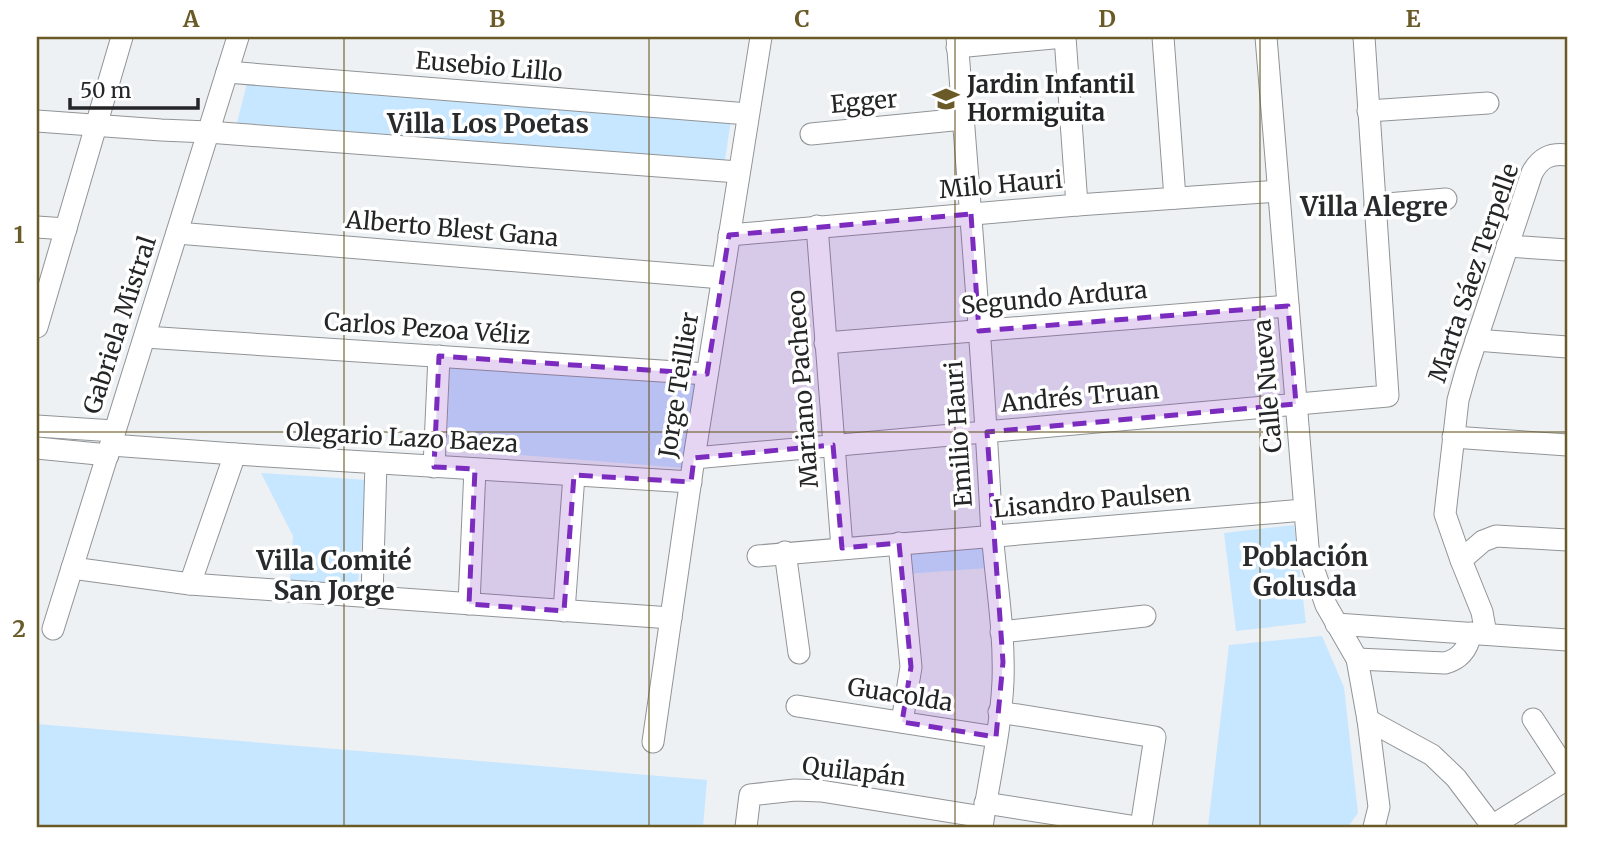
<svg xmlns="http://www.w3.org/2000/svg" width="1604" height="864" font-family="Merriweather,serif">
	<rect width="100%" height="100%" fill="#eef1f3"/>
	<g fill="#c7e6ff">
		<polygon points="247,83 731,120 725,160 237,123"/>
		<polygon points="450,356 699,379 684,468 447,449"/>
		<polygon points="261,473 368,480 358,583 290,581 293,536"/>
		<polygon points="1294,525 1306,623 1236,631 1224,533"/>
		<polygon points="986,542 988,568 905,574 903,548"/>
		<polygon points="1322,636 1344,687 1358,813 1348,827 1208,827 1229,645"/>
		<polygon points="37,724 707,780 703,827 37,827"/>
	</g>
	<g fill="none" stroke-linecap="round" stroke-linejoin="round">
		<g stroke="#919496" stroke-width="23">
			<g id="minor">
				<path d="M957,37C969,197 983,357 991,517C994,571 1005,626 1003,681C1001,729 989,779 982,827"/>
				<polyline points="1065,37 1077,205"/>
				<polyline points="1163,37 1175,198"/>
				<polyline points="1266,37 1308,547 1312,565 1326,605 1357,659 1368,720 1379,807 1374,827"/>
				<polyline points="957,47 1064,37"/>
				<polyline points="227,72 748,114"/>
				<polyline points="1368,111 1488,103"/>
				<polyline points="37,121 161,130 208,132 738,172"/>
				<polyline points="811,134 963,119"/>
				<polyline points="1375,205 1446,199"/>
				<polyline points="817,226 842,548"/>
				<polyline points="37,227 66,229"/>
				<polyline points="177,233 722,278"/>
				<polyline points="729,235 1077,205 1278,191"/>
				<polyline points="1507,246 1567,250"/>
				<polyline points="37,327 122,37"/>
				<polyline points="145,337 707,374"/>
				<polyline points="1476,340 1567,347"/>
				<polyline points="825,343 1288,306"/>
				<polyline points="37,426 114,431"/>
				<polyline points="1453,437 1567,445"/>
				<polyline points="111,445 235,454 691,482"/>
				<polyline points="37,448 108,455"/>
				<polyline points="694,458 1388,396 1364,37"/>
				<polyline points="434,467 439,356"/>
				<polyline points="899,543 911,667 902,722"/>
				<polyline points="785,552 799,653"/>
				<polyline points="758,556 1304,510"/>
				<polyline points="1461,560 1483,541 1496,536 1567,540"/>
				<polyline points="72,568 190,584 671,618"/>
				<polyline points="190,584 235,454"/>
				<polyline points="372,597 376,463"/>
				<polyline points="469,604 475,469"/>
				<polyline points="564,611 574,475"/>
				<polyline points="1336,624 1567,640"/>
				<polyline points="53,629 238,37"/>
				<polyline points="1001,632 1145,616"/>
				<path d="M1486,634L1482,612L1461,560L1445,514L1458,400L1467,368L1532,173C1540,158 1550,153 1567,155"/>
				<path d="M1357,659L1445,663C1461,659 1468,648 1471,633"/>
				<polyline points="797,706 996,737"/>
				<polyline points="999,712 1155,737 1141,827"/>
				<polyline points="1533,719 1567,771"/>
				<polyline points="1368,720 1432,755 1456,778 1493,827"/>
				<polyline points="653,742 694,458 761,37"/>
				<polyline points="985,803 1137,827"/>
				<polyline points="1492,826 1567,779"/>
				<polyline points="746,827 750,795 795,790 821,791 983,817"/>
			</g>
		</g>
		<use href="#minor" stroke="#fff" stroke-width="21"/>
	</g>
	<path fill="#7b2cbf" fill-opacity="0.2" stroke="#7b2cbf" stroke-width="5" stroke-dasharray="14 9" stroke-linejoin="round" d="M971,214L979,331L1288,306L1296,404L987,432L1003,662L996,737L902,722L911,667L899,543L842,548L833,445L694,458L691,482L574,475L564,611L469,604L475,469L434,467L439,356L707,374L729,235Z"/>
	<path fill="none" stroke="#6a5a27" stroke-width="2" stroke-opacity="0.55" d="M344,37V827M649,37V827M955,37V827M1260,37V827M37,432H1567"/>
	<defs>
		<g id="school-bare" transform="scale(2.1)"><path d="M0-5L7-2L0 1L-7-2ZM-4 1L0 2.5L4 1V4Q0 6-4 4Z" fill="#6a5a27" stroke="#fff" stroke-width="2.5" paint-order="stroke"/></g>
	</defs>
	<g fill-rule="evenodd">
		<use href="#school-bare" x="946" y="99"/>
	</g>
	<g text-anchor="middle" stroke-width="7" stroke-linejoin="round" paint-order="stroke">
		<g font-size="24" fill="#242526" stroke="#fff">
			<text transform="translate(489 67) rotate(5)" y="8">Eusebio Lillo</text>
			<text transform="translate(864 102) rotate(-5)" y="8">Egger</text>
			<text transform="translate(1001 185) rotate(-5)" y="8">Milo Hauri</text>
			<text transform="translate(452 229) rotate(5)" y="8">Alberto Blest Gana</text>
			<text transform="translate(1474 273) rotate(-71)" y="8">Marta Sáez Terpelle</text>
			<text transform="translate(1054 298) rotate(-5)" y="8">Segundo Ardura</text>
			<text transform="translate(120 325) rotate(-72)" y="8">Gabriela Mistral</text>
			<text transform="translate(427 329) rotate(4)" y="8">Carlos Pezoa Véliz</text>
			<text transform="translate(679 385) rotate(-81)" y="8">Jorge Teillier</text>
			<text transform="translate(1268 386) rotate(-95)" y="8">Calle Nueva</text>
			<text transform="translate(803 389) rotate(-94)" y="8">Mariano Pacheco</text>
			<text transform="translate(1080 397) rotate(-5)" y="8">Andrés Truan</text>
			<text transform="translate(959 434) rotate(-94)" y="8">Emilio Hauri</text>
			<text transform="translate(402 438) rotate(3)" y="8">Olegario Lazo Baeza</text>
			<text transform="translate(1092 501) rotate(-5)" y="8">Lisandro Paulsen</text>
			<text transform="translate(900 695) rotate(9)" y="8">Guacolda</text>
			<text transform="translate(854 772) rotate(7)" y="8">Quilapán</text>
		</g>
		<g font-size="24" font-weight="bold" fill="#242526" stroke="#fff" text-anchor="start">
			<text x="967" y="93">Jardin Infantil<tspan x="967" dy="28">Hormiguita</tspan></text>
		</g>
		<g font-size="26" font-weight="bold" fill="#282a2c" stroke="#fff">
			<text x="488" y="133">Villa Los Poetas</text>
			<text x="1374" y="216">Villa Alegre</text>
			<text x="1305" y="566">Población<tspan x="1305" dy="30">Golusda</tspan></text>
			<text x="334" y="570">Villa Comité<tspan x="334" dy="30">San Jorge</tspan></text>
		</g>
	</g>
	<rect width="1604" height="864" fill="none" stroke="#ffffff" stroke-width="77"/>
	<path d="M70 98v10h128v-10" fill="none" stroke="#242526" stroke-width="3.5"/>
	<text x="80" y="98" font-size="21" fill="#242526" stroke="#ffffff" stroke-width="5" paint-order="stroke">50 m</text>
	<rect x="38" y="38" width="1528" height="788" fill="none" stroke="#6a5a27" stroke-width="2.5"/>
	<g font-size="23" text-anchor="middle" font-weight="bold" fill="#6a5a27">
		<text x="191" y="27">A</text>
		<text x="497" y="27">B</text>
		<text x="802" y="27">C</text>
		<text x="1107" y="27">D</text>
		<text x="1413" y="27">E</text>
		<text x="19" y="243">1</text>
		<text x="19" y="637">2</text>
	</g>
</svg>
